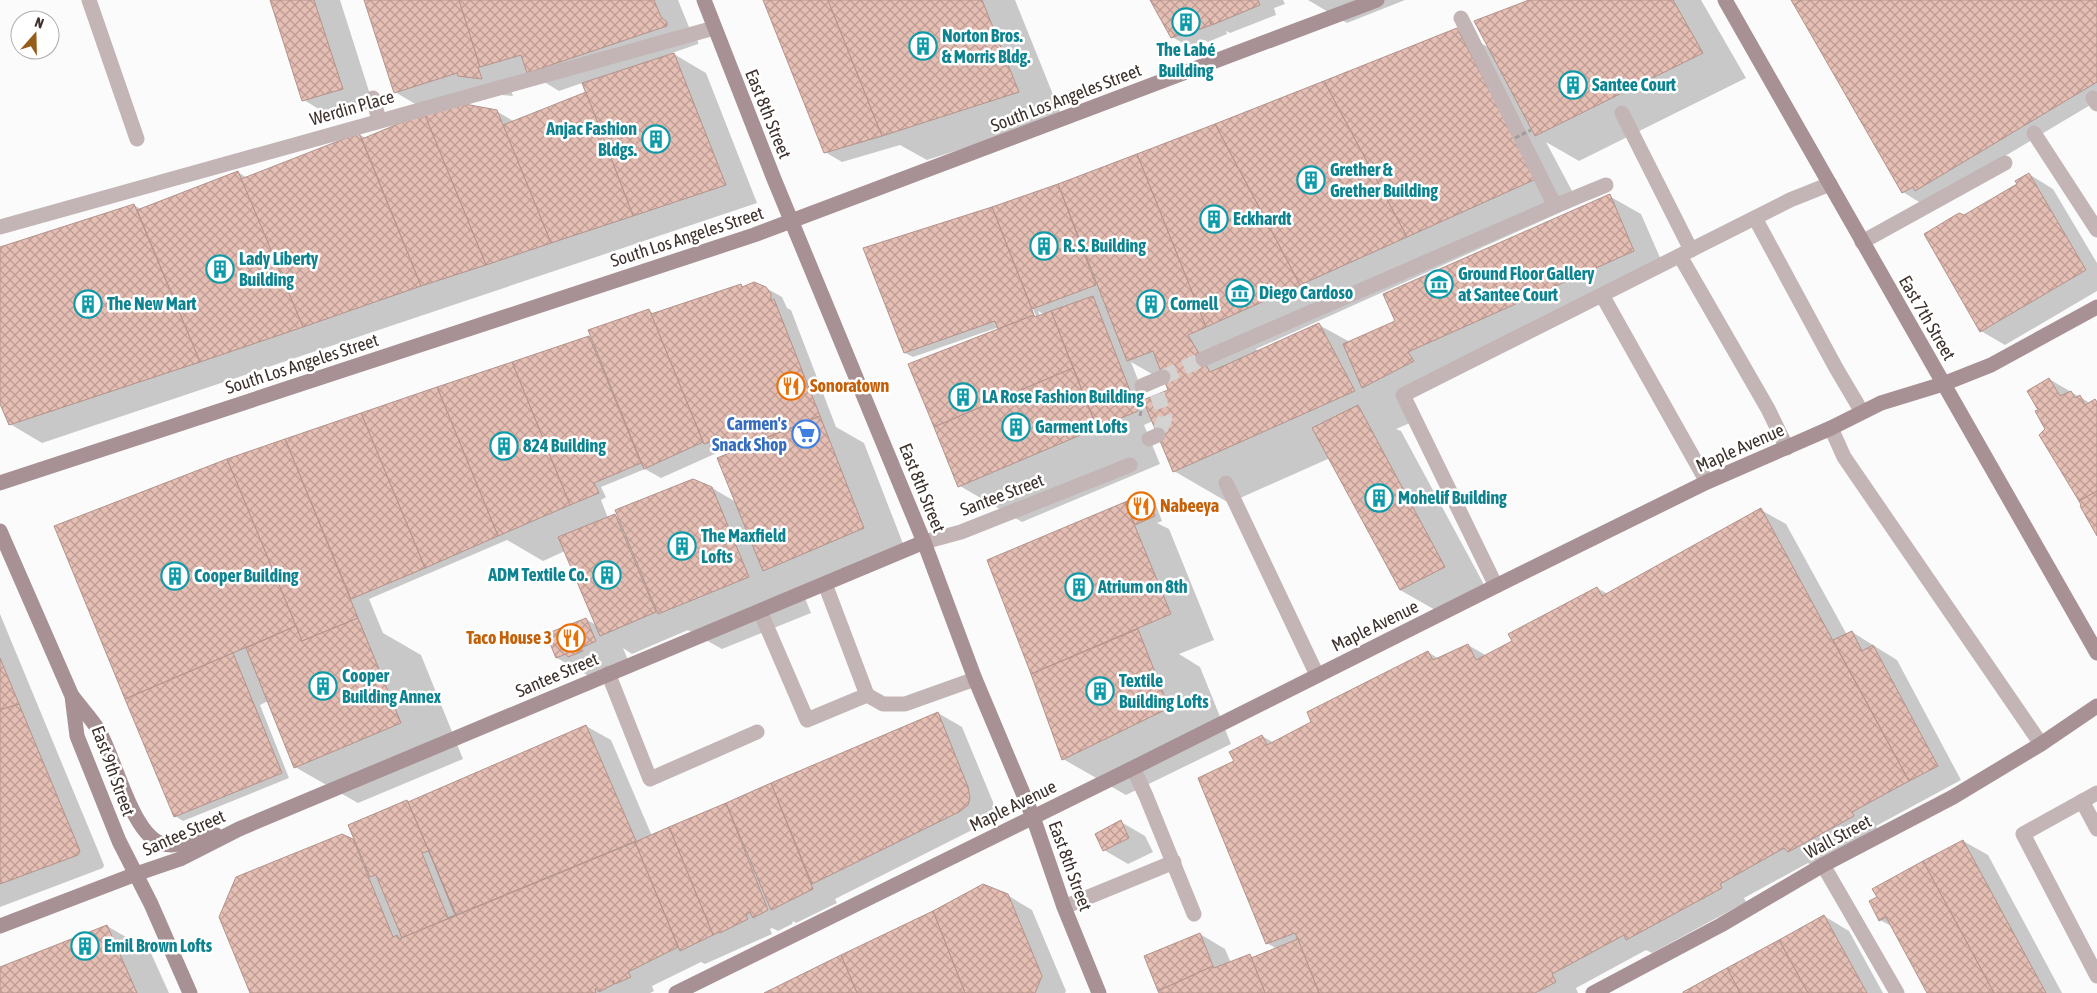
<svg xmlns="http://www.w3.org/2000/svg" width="2097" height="993" font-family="'Asap Condensed',sans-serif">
	<defs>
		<pattern id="building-cross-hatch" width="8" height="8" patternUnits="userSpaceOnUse" patternTransform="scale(1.25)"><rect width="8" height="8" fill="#e5beb4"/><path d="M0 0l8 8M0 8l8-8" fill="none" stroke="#bb9b93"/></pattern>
	</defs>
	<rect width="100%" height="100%" fill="#fbfbfb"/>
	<g fill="#0003" fill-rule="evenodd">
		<polygon points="271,0 340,0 374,107 335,119 304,100"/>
		<path d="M365,0H678L693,37L698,41V44L672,53L706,73L757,203L42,443L10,424L0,400V249L134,205L142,210L238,172L247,178L359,134L367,139L427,111L395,92ZM536,77L559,91L582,83L587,93L515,122L496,111L452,103L491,94L513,96L509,85Z"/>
		<polygon points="764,0 1015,0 1062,117 927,160 900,145 842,162 825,152"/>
		<polygon points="1152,0 1283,0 1285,4 1274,8 1276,15 1230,33 1226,31 1227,34 1208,42 1205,40 1188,46 1172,37"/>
		<polygon points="1308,0 1405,0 1347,23"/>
		<path d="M1532,0H1701L1746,78L1579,161L1546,142L1579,204L1256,349L1258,352L1319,325L1350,342L1396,322L1609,196L1641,214L1665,269L1399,403L1410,423L1396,429L1401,431L1488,592L1444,615L1400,590L1330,458L1229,503L1174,471L1153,421L1144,425L1160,464L1022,522L960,486L1000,329L999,327L913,357L905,353L991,209L1136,156L1457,30L1490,48ZM993,213H995L1038,321L1036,322ZM1038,311L1045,315L1040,316ZM1131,362L1166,382L1170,391L1146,400Z"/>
		<polygon points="1793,0 2097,0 2097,101 1933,199 1919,202 1903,192"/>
		<polygon points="2029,174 2053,189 2097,263 2097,291 2005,345 1981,331 1964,216 2018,185"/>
		<path d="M759,284L782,297L787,308L791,310L836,427L864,443L907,554L803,593L811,613L722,649L688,630L632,654L623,648L628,660L589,676L557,658L548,635L586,619L596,625L565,551L543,561L507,540L369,599L383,633L421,655L463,759L358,803L295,767L268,701L260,705L289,778L183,821L175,816L56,527L227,460L589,337L593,339L648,310L655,314L740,285L744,287L750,285ZM734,444L742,449L736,502L712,488L620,518L615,515L608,518L601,500L606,497L601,487L645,469L661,478L719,452L721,453L728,450L727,446Z"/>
		<polygon points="2049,379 2090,403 2095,400 2097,401 2097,531 2047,429 2040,410"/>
		<polygon points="1146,495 1154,500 1162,521 1157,523 1169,529 1214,640 1179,654 1200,667 1231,744 1126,795 1063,759 1032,673 1125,504 1128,506"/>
		<polygon points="1761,510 1786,524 1847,635 1852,632 1897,660 1961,780 1876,826 1878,830 1813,866 1808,863 1744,898 1746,902 1652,953 1646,950 1576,988 1578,993 1160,993 1200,934 1225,949 1231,963 1250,956 1254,958 1277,949 1267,943 1236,762 1262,736 1274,743 1313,723 1428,652 1439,659 1468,645 1487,656 1514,642 1597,588 1608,594"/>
		<polygon points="0,614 104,865 103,868 0,907"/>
		<polygon points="938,713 962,727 993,802 994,815 990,821 837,898 835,899 837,903 796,923 793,921 792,924 778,931 772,928 770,929 772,934 705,964 701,962 652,986 654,991 650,993 252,993 352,840 357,843 407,802 409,803 586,726 611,740 652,836"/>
		<polygon points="1121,822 1145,836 1153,852 1128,864 1104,850"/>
		<polygon points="1963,841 1988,855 2062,993 1929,993 1893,927 1880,920"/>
		<polygon points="1007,895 1032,910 1066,991 1065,993 767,993"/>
		<polygon points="1824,916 1849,931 1883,993 1683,993"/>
		<polygon points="107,926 150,951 169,993 0,993 0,968"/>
	</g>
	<g fill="url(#building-cross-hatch)" stroke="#b3938b" fill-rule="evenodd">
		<polygon points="270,0 314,0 343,89 302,101"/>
		<polygon points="364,0 459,0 480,67 478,67 482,79 458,76 457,73 394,93"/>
		<polygon points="459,0 654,0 661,17 667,22 667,26 527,73 521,55 480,67"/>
		<polygon points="763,0 828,0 882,136 824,153"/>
		<polygon points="828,0 982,0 1019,92 882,136"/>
		<polygon points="1150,0 1258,0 1260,5 1212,25 1209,18 1211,25 1190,33 1189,31 1171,38"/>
		<polygon points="1529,0 1673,0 1703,53 1535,136 1474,21"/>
		<polygon points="1791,0 1802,0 1794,5"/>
		<polygon points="1802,0 2097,0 2097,82 1915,191 1913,187 1902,193 1794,5"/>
		<polygon points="1457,28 1536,179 1407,237 1324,81"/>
		<polygon points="674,53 726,185 633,216 582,83"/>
		<polygon points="1324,81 1407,237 1300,285 1215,124"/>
		<polygon points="586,92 633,216 551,243 503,125"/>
		<polygon points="454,102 497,110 551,243 486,265 424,113"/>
		<polygon points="424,113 486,265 421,286 362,139"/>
		<polygon points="1215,124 1300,285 1206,327 1137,154"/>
		<polygon points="359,133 421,286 303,327 241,179"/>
		<polygon points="1137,154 1206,327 1188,335 1210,372 1319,323 1355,391 1173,472 1143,400 1168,390 1153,351 1127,361 1058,184"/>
		<polygon points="238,171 303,327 200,362 137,210"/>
		<polygon points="2029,173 2086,270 1980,332 1924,234 1959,213 1964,215 2017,184 2015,181"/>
		<polygon points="1058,184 1096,285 1032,309 992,207"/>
		<polygon points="1610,194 1634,251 1408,352 1414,361 1362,388 1343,344 1395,321 1383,294"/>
		<polygon points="134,204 200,362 9,425 0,404 0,247"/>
		<polygon points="992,207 1034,315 998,329 995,321 904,353 863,248"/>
		<polygon points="754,282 766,287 771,294 771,301 774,299 820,416 743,447 742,443 727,441 717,435 711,437 713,441 704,444 651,314 741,284 742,287"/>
		<polygon points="1093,296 1138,411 1097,428 1051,311"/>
		<polygon points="649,309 703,442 644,469 588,330"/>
		<polygon points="1051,311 1073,368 934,427 908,364 1034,315 1035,317"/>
		<polygon points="589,336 641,463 594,483 599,493 570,505 512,362"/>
		<polygon points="512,362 570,505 498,536 437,387"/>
		<polygon points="1073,368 1097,428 958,487 934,427"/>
		<polygon points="2049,378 2060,396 2071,391 2075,398 2080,395 2085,405 2095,399 2097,402 2097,491 2079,501 2039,435 2045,429 2035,411 2038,410 2027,391"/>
		<polygon points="437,387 498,536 425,568 361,413"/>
		<polygon points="1358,405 1445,567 1400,590 1312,428"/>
		<polygon points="361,413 425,568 351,599 285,439"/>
		<polygon points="820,416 864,528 763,571 717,458"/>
		<polygon points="285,439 358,618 302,641 227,459"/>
		<polygon points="227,459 296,626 125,699 54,526"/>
		<polygon points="693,479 712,487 749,577 658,614 615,510"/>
		<polygon points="2097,491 2097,536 2080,506 2081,505 2079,501"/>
		<polygon points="1146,494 1155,516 1135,525 1125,502"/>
		<polygon points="1125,502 1171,614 1031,674 987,560"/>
		<polygon points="1761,508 1909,781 1852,812 1854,816 1788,852 1784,848 1720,884 1722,888 1626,940 1624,935 1552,974 1556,982 1535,993 1319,993 1295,933 1266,944 1198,778 1234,761 1229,752 1262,735 1267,745 1311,722 1307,712 1428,651 1433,660 1468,644 1476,660 1512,641 1508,634 1597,587 1602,596"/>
		<polygon points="615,514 656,612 600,636 558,537"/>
		<polygon points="358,618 401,723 294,768 246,648 296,626 302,641"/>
		<polygon points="586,618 596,641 581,648 583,651 568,657 566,654 556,658 546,634"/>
		<polygon points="1138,629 1169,708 1062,760 1031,674"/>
		<polygon points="1852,631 1862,651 1873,645 1938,766 1909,781 1833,640"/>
		<polygon points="233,653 282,773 174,817 125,699"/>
		<polygon points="0,658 19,704 0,710"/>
		<polygon points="19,704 80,851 78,855 0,884 0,710"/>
		<polygon points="938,712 968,787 970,798 968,805 959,812 812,884 771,783"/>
		<polygon points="586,725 636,841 456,915 408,802"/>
		<polygon points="771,783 813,889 771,910 726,803"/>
		<path d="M407,800L456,915L402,938L376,875L370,877L348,825ZM429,851L455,915L448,918L422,853Z"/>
		<polygon points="726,803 768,910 753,918 750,912 746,915 748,919 720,933 719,932 713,935 669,827"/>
		<polygon points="1121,820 1129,838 1103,851 1095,834"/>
		<polygon points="669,827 713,935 680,951 635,842"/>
		<polygon points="342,834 353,839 393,937 397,935 399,939 635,842 678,947 628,972 631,977 615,984 613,980 614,984 599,992 596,988 595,989 596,993 250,993 219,917 236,877"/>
		<polygon points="1963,840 2046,993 1994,993 1923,861"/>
		<polygon points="1923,861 1994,993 1927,993 1886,917 1879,921 1869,901 1877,897 1872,889"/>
		<polygon points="983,884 1008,894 1042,976 1035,993 965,993 933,911"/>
		<polygon points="933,911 965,993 857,993 841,955"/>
		<polygon points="1824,915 1867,993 1808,993 1779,940"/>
		<polygon points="107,925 137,993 0,993 0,967"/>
		<polygon points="1200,933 1213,966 1158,991 1144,956"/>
		<polygon points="1298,939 1319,993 1265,993 1251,958"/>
		<polygon points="1779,940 1808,993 1740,993 1727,968"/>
		<polygon points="1250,954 1265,993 1159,993 1158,991 1213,966 1214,968"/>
		<polygon points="841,955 857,993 764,993"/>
		<polygon points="1727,968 1740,993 1683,993 1683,992"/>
	</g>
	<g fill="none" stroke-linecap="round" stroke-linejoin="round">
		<g stroke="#d5d3d2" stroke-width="15" stroke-dasharray="15 8" stroke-linecap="butt">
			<polyline points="1163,377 1203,359"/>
			<polyline points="1157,394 1165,418 1158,435"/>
		</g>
		<polyline stroke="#a29c9a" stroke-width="3" stroke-dasharray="5 2.5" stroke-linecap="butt" points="1140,416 1142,407"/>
		<g stroke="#c3b4b6" stroke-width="15">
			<polyline points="89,0 137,139"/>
			<polyline points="373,98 379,120"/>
			<polyline points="2093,98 2097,104"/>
			<polyline points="1622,113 1691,250"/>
			<polyline points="2034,133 2097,230"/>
			<polyline points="1755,218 1836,368 1862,412"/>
			<polyline points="0,227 714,28"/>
			<polyline points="1862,242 2005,163"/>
			<polyline points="1680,256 1768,409 1787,448"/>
			<polyline points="1602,295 1707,482"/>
			<polyline points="1831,428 1844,457 2041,744"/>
			<polyline points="1226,483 1317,675"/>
			<polyline points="1496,586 1403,395 1790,200 1830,184"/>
			<polyline points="760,611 807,720 867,695 825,584"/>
			<polyline points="608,673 650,779 757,732"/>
			<polyline points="867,695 883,704 905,704 975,679"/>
			<polyline points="1133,768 1146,796 1194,914"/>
			<polyline points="2097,793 2023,834 2097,976"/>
			<polyline points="2082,801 2097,829"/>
			<polyline points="1823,865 1897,993"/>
			<polyline points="1064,907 1174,862"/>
		</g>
		<g stroke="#c3b4b6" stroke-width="15">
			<polyline points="1555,206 1606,185"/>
			<polyline points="1203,359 1555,206 1461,18"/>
			<polyline points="1142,386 1163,377"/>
			<polyline points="1149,439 1158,435"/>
			<polyline points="924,542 961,532 1130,465"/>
		</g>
		<g stroke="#a89195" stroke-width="15">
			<polyline points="704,0 774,179 924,542 975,679 1033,817 1064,907 1099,993"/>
			<polyline points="1725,0 2097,653"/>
			<polyline points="0,483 754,235 1377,0"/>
			<polyline points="0,531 72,696 77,736 119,841 151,904 190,993"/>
			<path d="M73,697C81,708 92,719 99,731C115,758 132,836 163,844C179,848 200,838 216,835"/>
			<polyline points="0,926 136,874 180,859 239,829 924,542"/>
			<polyline points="676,993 1133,768 1496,586 1707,482 1831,428 1881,403 1943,384 1991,365 2097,307"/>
			<polyline points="1593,993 1721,925 1823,865 1953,797 2041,744 2097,706"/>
		</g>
		<polyline stroke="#a29c9a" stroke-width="3" stroke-dasharray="5 2.5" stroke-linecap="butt" points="1515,138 1531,130"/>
	</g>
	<defs>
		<g id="building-ring" transform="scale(1.4375)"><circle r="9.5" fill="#fff" stroke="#0f9aa8" stroke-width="1.5"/><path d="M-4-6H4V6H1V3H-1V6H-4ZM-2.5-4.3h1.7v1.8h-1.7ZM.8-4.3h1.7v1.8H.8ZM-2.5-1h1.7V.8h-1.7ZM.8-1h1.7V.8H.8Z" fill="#0f9aa8"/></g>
		<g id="museum-ring" transform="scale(1.4375)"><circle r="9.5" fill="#fff" stroke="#0f9aa8" stroke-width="1.5"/><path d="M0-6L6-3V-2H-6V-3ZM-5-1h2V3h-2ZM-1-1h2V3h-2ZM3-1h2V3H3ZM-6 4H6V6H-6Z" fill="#0f9aa8"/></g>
		<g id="restaurant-ring" transform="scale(1.4375)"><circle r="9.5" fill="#fff" stroke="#e8710a" stroke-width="1.5"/><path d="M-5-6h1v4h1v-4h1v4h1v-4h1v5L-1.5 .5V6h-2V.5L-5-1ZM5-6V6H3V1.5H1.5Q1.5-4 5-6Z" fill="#e8710a"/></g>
		<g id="supermarket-ring" transform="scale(1.4375)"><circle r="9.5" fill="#fff" stroke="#3f7fe0" stroke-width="1.5"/><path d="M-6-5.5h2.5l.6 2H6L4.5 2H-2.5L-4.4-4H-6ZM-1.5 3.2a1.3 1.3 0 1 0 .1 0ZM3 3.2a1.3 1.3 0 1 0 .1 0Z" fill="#3f7fe0"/></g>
	</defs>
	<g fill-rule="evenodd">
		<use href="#building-ring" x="1186" y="22"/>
		<use href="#building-ring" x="923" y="46"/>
		<use href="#building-ring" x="1573" y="85"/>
		<use href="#building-ring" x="656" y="139"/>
		<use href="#building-ring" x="1311" y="180"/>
		<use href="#building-ring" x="1214" y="219"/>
		<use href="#building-ring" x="1044" y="246"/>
		<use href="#building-ring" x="220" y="269"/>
		<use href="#museum-ring" x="1439" y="284"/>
		<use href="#museum-ring" x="1240" y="293"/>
		<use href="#building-ring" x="88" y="304"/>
		<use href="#building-ring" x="1151" y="304"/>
		<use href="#restaurant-ring" x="791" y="386"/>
		<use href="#building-ring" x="963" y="397"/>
		<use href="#building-ring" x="1016" y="427"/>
		<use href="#supermarket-ring" x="806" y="434"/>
		<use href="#building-ring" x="504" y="446"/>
		<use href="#building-ring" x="1379" y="498"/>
		<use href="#restaurant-ring" x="1141" y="506"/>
		<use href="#building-ring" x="682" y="546"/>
		<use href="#building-ring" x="607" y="575"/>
		<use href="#building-ring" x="175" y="576"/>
		<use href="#building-ring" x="1079" y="587"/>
		<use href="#restaurant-ring" x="571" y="638"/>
		<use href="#building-ring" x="323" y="686"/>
		<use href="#building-ring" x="1100" y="691"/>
		<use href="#building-ring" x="85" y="946"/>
	</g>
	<g text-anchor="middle" stroke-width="5" stroke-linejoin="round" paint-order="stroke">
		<g font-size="18" font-weight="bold" fill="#0d838f" stroke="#fff" text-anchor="start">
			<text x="942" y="42">Norton Bros.<tspan x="942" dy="21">&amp; Morris Bldg.</tspan></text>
			<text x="1186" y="56" text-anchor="middle">The Labé<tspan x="1186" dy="21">Building</tspan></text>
			<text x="1592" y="91">Santee Court</text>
			<text x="637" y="135" text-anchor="end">Anjac Fashion<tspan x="637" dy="21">Bldgs.</tspan></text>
			<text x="1330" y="176">Grether &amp;<tspan x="1330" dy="21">Grether Building</tspan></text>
			<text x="1233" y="225">Eckhardt</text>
			<text x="1063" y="252">R. S. Building</text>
			<text x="239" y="265">Lady Liberty<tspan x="239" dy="21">Building</tspan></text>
			<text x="1458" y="280">Ground Floor Gallery<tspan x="1458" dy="21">at Santee Court</tspan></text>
			<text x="1259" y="299">Diego Cardoso</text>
			<text x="107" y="310">The New Mart</text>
			<text x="1170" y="310">Cornell</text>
			<text x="982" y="403">LA Rose Fashion Building</text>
			<text x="1035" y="433">Garment Lofts</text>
			<text x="523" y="452">824 Building</text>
			<text x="1398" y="504">Mohelif Building</text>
			<text x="701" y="542">The Maxfield<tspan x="701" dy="21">Lofts</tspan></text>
			<text x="588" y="581" text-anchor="end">ADM Textile Co.</text>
			<text x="194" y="582">Cooper Building</text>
			<text x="1098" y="593">Atrium on 8th</text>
			<text x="342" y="682">Cooper<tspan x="342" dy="21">Building Annex</tspan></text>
			<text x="1119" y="687">Textile<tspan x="1119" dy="21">Building Lofts</tspan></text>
			<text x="104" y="952">Emil Brown Lofts</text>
		</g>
		<g font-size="18" fill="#3d312c" stroke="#fff">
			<text transform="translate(1066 98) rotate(-21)" y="6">South Los Angeles Street</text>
			<text transform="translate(352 108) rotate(-16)" y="6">Werdin Place</text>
			<text transform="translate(768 114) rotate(68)" y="6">East 8th Street</text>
			<text transform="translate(687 237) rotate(-18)" y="6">South Los Angeles Street</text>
			<text transform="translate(1927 318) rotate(60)" y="6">East 7th Street</text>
			<text transform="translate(302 364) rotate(-18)" y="6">South Los Angeles Street</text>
			<text transform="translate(1740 448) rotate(-24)" y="6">Maple Avenue</text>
			<text transform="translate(922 488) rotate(68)" y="6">East 8th Street</text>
			<text transform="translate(1002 495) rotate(-21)" y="6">Santee Street</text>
			<text transform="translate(1375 626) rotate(-26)" y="6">Maple Avenue</text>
			<text transform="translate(557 675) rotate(-23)" y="6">Santee Street</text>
			<text transform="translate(113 771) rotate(70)" y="6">East 9th Street</text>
			<text transform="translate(1013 806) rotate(-26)" y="6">Maple Avenue</text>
			<text transform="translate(184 833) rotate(-24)" y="6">Santee Street</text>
			<text transform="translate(1838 837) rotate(-28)" y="6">Wall Street</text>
			<text transform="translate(1070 866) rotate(70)" y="6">East 8th Street</text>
		</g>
		<g font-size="18" font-weight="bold" fill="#c56008" stroke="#fff" text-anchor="start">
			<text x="810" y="392">Sonoratown</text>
			<text x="1160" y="512">Nabeeya</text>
			<text x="552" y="644" text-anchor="end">Taco House 3</text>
		</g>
		<g font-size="18" font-weight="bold" fill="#366cbe" stroke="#fff" text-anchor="end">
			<text x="787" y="430">Carmen's<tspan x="787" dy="21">Snack Shop</tspan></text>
		</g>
	</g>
	<g transform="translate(35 35) rotate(20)"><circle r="24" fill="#ffffff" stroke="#b1adab"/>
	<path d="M0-4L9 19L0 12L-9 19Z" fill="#965d19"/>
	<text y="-8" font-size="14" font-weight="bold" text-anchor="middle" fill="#3d312c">N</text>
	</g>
</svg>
